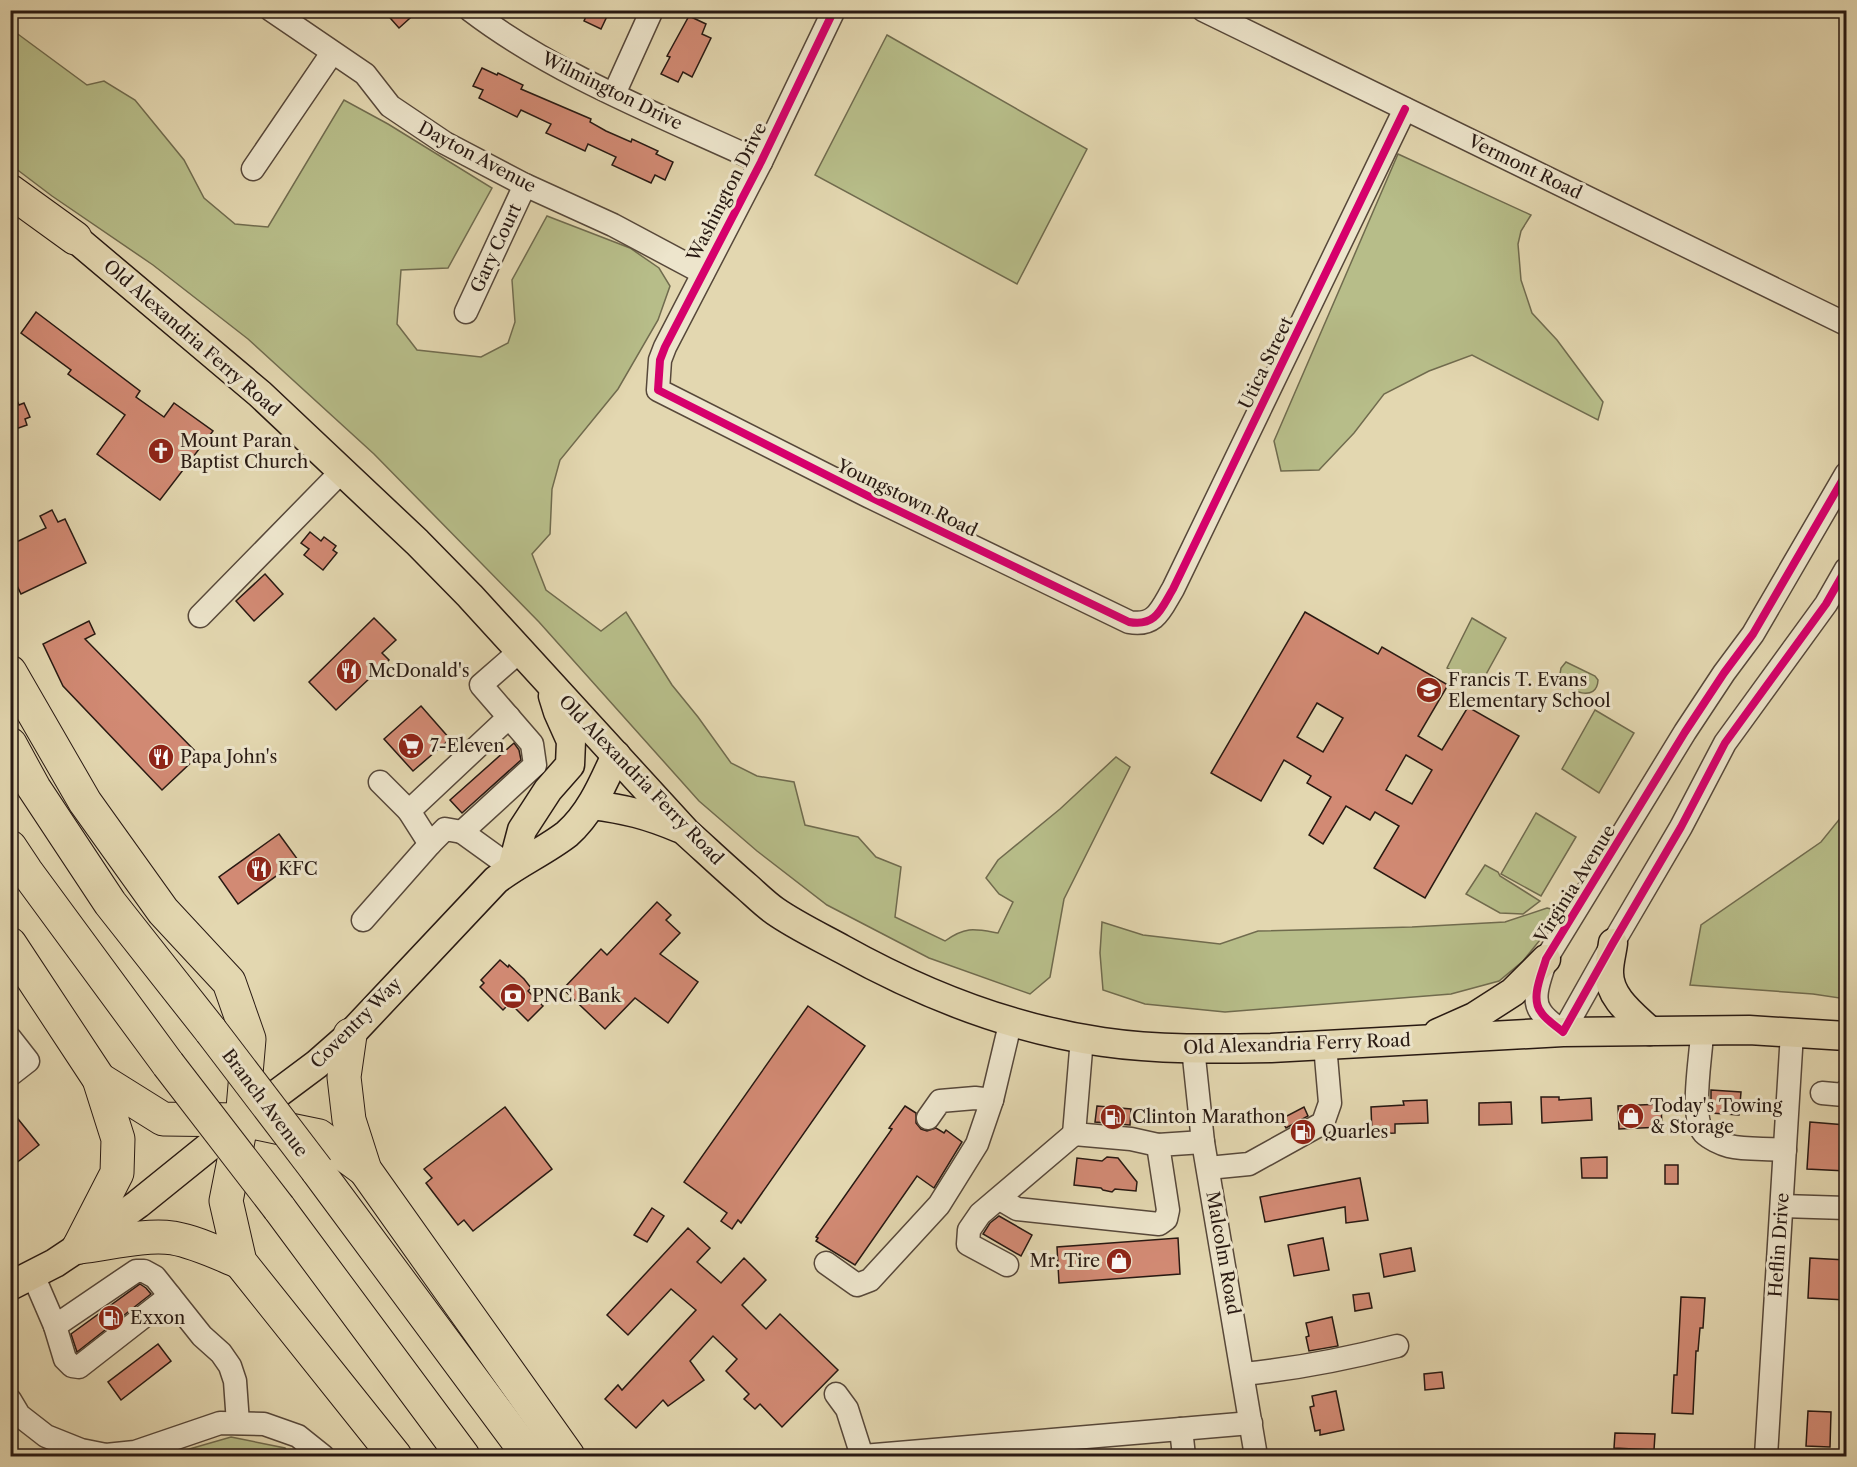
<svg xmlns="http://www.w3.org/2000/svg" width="1857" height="1467" font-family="'Libre Caslon Text',serif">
	<rect width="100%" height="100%" fill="#e3d7b0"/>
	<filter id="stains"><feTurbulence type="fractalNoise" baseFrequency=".00333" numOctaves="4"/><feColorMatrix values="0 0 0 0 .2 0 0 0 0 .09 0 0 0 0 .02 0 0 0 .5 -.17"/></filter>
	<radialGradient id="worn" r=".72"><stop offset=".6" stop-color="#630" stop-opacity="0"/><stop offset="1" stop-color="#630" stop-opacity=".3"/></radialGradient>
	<g fill="#b7bd89" stroke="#706b4e" stroke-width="1.5">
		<path d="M11,29L87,85L104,81L135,100L184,160L204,198L235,224L268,227L344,100L388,124L492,188L448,268L401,270L397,324L417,350L481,357L508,343L515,322L512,280L547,216L630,248L659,268L670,286L658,320L618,389L560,460L552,489L550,534L532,554L546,590L601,631L626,612L672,685L698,717L731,763L757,776L794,782L805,825L858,837L876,857L901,867L895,917L945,941C966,926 975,929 998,933L1013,902L999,894L986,878L998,860L1060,809L1116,757L1130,767L1064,899L1050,977L1030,994L929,958L827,905L757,851L699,801L539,622L374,454L248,339L153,265L52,196L11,165Z"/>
		<polygon points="887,35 1087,149 1017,284 815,175"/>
		<polygon points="1398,154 1531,215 1521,231 1518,244 1521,280 1532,313 1557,340 1603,402 1598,420 1472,355 1429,371 1384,394 1354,433 1319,470 1281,471 1274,441"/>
		<polygon points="1472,618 1506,638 1479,687 1447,668"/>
		<path d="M1566,662L1595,676L1598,680C1597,703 1568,692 1561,678C1560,675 1560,671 1561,668Z"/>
		<polygon points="1595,710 1634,733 1599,793 1562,769"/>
		<polygon points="1846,811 1846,999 1813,994 1690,985 1701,925 1821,842"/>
		<polygon points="1536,813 1576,837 1541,896 1501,874"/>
		<polygon points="1485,865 1498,872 1500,876 1540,901 1523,914 1500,913 1466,894"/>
		<polygon points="1547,908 1555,910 1548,930 1523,961 1499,981 1451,994 1225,1012 1145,1004 1103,990 1100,953 1102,922 1143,935 1220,944 1258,931 1412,927 1505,922"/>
		<polygon points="231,1437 285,1448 291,1456 165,1456"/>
	</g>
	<g fill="#d28a74" stroke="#281912" stroke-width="1.5" fill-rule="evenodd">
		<polygon points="383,10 419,10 399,28"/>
		<polygon points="589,10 610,10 601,29 584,21"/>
		<polygon points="689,16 706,24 702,34 711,38 692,77 683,72 678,82 661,74 670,57 667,56"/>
		<polygon points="482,68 497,75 498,73 523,85 521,89 591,119 590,122 606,131 631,142 632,139 658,151 656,154 673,162 665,180 655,175 651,183 612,165 616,157 588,144 585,151 546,133 551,124 521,110 517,117 479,98 483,90 473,86"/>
		<polygon points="36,312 140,391 136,397 164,417 174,403 213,431 160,500 97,454 125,415 68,374 71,370 21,333"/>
		<polygon points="10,385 19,405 24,403 30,417 25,419 27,425 10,431"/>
		<polygon points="52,510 58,522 65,519 86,563 21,594 10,571 10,545 46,528 40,516"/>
		<polygon points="310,532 321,541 324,537 336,546 333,550 337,553 323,570 304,555 309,549 301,543"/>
		<polygon points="265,574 283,594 254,621 236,601"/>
		<path d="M1305,612L1378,654L1382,647L1448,685L1418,736L1442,750L1468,707L1519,736L1425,898L1374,868L1399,826L1375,812L1370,820L1346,806L1323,844L1309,835L1331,797L1307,783L1311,776L1284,760L1261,801L1211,773ZM1317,703L1343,718L1323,752L1297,737ZM1406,755L1432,770L1412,804L1386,790Z"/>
		<polygon points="374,618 396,640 382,653 389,660 336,710 309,682"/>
		<polygon points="89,621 95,634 85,639 199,755 162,790 63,686 43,644"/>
		<polygon points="421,706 450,739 413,771 384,739"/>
		<polygon points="514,743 519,750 521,760 462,813 450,800"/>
		<polygon points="279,834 298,860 238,904 219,877"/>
		<polygon points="657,902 671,915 666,920 680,933 660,954 698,982 668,1023 635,998 605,1029 563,989 601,949 607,955"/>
		<polygon points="500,960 508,967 509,965 524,979 531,988 528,991 543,1006 528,1021 513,1006 511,1008 508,1005 503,1010 480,987 484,983 481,980"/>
		<polygon points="808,1006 865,1046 741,1223 738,1220 732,1229 721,1221 727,1213 684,1182"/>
		<polygon points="1711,1090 1741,1092 1739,1115 1711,1113"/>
		<polygon points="1541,1097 1559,1097 1559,1100 1591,1098 1592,1120 1542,1123"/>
		<polygon points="1427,1100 1428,1123 1395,1124 1395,1133 1372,1134 1371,1107 1404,1105 1403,1101"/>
		<polygon points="1511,1102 1512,1124 1479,1125 1479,1103"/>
		<polygon points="1661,1104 1662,1127 1619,1129 1618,1106"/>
		<polygon points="905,1106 916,1113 916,1123 921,1129 927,1131 936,1128 944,1133 946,1130 962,1142 934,1188 917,1176 855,1265 816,1241 818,1238 816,1237 892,1129 889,1128"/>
		<polygon points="1097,1106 1131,1109 1130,1125 1095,1122"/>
		<polygon points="505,1107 552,1169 473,1231 464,1220 458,1225 426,1183 432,1178 424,1169"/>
		<polygon points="1304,1107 1308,1116 1286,1128 1281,1119"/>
		<polygon points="10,1109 39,1145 10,1168"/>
		<polygon points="1810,1122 1846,1125 1846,1171 1807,1169"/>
		<polygon points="1107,1157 1118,1158 1137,1182 1136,1191 1115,1189 1112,1192 1103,1190 1101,1188 1074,1185 1077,1158 1102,1161"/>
		<polygon points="1607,1157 1607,1178 1582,1178 1581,1158"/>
		<rect x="1665" y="1165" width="13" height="19"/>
		<polygon points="1360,1178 1368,1220 1346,1223 1345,1207 1265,1222 1260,1197"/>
		<polygon points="652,1208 664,1216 647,1242 634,1235"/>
		<polygon points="999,1216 1032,1235 1021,1256 983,1234 990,1223"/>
		<polygon points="688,1228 710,1248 697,1262 721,1283 744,1258 766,1280 742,1305 766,1329 780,1314 838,1370 782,1427 760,1404 755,1409 744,1399 749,1394 726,1371 737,1359 713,1336 690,1361 704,1380 668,1406 663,1400 636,1428 605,1399 618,1385 622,1390 696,1310 671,1289 628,1335 607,1315"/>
		<polygon points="1178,1238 1180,1274 1059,1283 1057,1247"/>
		<polygon points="1323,1238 1329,1270 1294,1276 1288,1245"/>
		<polygon points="1411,1248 1415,1271 1384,1277 1380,1254"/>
		<polygon points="1810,1258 1846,1260 1846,1300 1808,1298"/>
		<polygon points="140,1284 146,1288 151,1294 77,1352 71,1334"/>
		<polygon points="1369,1293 1372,1308 1355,1311 1353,1295"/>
		<polygon points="1681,1297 1705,1298 1703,1328 1700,1328 1698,1351 1696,1351 1693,1414 1672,1413 1674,1375 1677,1375"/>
		<polygon points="1332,1317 1338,1346 1309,1351 1306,1337 1309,1336 1306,1323"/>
		<polygon points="158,1344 171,1361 121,1400 108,1382"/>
		<polygon points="1442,1372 1444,1388 1425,1390 1424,1374"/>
		<polygon points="1336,1391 1344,1430 1320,1435 1320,1430 1315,1431 1310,1407 1314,1406 1312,1396"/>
		<polygon points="1808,1411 1831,1412 1830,1447 1806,1446"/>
		<polygon points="1615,1433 1655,1434 1654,1450 1614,1448"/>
	</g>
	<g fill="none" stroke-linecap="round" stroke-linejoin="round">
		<g stroke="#57483a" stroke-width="25">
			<g id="minor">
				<polyline points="271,10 365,74 390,106 445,143 525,185 613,225 703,273"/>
				<path d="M470,10C555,75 664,117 761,162"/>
				<path d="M834,10L761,162L665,347L660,360L658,390L868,496L1129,622C1156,627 1161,609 1173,589L1405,109"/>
				<polyline points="1203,10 1846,324"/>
				<polyline points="614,94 652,10"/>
				<polyline points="253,169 332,53"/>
				<polyline points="466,312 525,185"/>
				<path d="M1846,474L1753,634L1724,673L1685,732L1546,959C1542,974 1530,998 1541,1012C1546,1020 1556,1026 1563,1032L1613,943L1681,827L1725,743L1826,604L1846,569"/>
				<polyline points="200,616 342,471"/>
				<polyline points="380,782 409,811"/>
				<polyline points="462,832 512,868"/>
				<polyline points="430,844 409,811 509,717"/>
				<polyline points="363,920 430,844 445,829 462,832 535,765 532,744 481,685 520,651"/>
				<path d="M1702,1031C1702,1053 1689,1117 1704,1133C1709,1138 1721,1144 1729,1146C1746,1150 1767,1148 1785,1150"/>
				<polyline points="10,1038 28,1061 10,1075"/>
				<polyline points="1082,1038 1074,1134 1131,1139 1158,1145"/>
				<polyline points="1193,1048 1203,1142 1256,1456"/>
				<polyline points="1822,1093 1844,1095 1846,1091"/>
				<polyline points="928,1118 940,1101 975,1098 992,1100"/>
				<polyline points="1208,1168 1249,1164 1323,1123 1330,1103 1325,1045"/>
				<polyline points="1000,1199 1017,1209 1159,1224 1166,1219 1168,1210 1158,1145 1203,1142"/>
				<polyline points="1782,1206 1846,1208"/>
				<polyline points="826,1263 857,1285 870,1280 939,1205 977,1144 992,1100 1011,1020"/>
				<polyline points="1007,1265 968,1244 969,1230 980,1214 1074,1134"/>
				<polyline points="33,1275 55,1326 136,1271 144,1271 155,1277 202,1336 221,1353 230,1366 235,1381 238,1423"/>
				<polyline points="55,1326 65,1359 72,1366 79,1367 170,1296"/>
				<path d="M1243,1374C1295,1369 1346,1359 1397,1346"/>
				<polyline points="836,1394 847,1409 862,1456"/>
				<polyline points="10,1400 19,1415 46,1436 81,1450 106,1455 135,1452 220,1423 264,1424 298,1436 323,1456"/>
				<polyline points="1181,1429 1184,1456"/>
				<polyline points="863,1456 1251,1423"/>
				<polyline points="1766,1456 1792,1033"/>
			</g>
		</g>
		<g stroke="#281912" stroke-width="31">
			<g id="major">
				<path d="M75,238L260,394L417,542L470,596L686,832C706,850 726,869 747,887C756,895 765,904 775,911C795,925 820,937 842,949C921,993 1012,1029 1103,1042C1158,1050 1215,1049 1271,1048L1563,1032L1749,1030L1846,1036"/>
				<path d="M592,805C625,809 648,815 679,828"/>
				<polyline points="512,868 522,830 548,790 570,765 571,741 558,712 553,696"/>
				<path d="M1613,943C1612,952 1609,962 1609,971C1608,997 1633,1015 1650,1031"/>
				<polyline points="1438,1033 1474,1017 1513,992 1546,959"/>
				<path d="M10,1286L55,1263L79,1247L138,1204L242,1120L317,1064L350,1035L496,880C518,863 545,851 567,834C591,813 603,783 616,755"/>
			</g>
		</g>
		<g stroke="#281912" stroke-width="35">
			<g id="highway">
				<polyline points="10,191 75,238"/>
				<polyline points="10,672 85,802 163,911 229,982 249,1039 242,1120 226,1201 240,1262 395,1456"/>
				<polyline points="10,744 34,788 110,903 211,1031"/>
				<polyline points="10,847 26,871 168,1064"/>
				<polyline points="10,944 99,1079 118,1139 117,1173 79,1247"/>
				<polyline points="350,1035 344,1077 349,1120 365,1170 568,1456"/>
				<polyline points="99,1079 163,1119 242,1120 319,1136 365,1170"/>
				<polyline points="317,1170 529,1456"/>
				<polyline points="279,1208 463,1456"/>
				<path d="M79,1247C107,1244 144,1234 173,1238C196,1242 218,1253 240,1262"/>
			</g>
		</g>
		<use href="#minor" stroke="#ede5cc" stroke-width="22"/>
		<use href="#major" stroke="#e3d7b0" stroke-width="28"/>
		<use href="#highway" stroke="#e3d7b0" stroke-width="33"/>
		<g stroke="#281912" stroke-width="35" stroke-linecap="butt">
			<g id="highway-bridge">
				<polyline points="211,1031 317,1170"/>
				<polyline points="168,1064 279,1208"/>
			</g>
		</g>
		<use href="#highway-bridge" stroke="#e3d7b0" stroke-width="33"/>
		<g stroke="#ede5cc" stroke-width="11">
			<g id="cycleway">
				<path d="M834,10L761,162L665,347L660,360L658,390L868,496L1129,622C1156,627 1161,609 1173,589L1405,109"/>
				<path d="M1846,474L1753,634L1724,673L1685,732L1546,959C1542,974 1530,998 1541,1012C1546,1020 1556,1026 1563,1032L1613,943L1681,827L1725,743L1826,604L1846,569"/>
			</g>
		</g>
		<use href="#cycleway" stroke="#d6006c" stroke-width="8"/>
	</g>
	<defs>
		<g id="church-disc" transform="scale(1.35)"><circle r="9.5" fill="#8f2418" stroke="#ede5cc"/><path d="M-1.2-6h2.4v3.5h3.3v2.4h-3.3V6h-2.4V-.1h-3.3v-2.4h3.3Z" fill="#fff"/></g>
		<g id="restaurant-disc" transform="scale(1.35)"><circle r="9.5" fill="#8f2418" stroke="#ede5cc"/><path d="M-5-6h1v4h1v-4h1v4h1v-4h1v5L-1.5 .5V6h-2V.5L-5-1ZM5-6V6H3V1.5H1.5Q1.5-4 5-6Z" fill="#fff"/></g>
		<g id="school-disc" transform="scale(1.35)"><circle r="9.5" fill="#8f2418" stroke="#ede5cc"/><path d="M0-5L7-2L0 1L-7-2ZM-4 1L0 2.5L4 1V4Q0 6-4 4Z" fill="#fff"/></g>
		<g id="supermarket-disc" transform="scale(1.35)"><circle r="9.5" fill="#8f2418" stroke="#ede5cc"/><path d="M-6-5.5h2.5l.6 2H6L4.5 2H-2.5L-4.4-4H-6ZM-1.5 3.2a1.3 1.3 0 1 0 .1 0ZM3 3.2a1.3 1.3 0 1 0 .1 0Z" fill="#fff"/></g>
		<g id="bank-disc" transform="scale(1.35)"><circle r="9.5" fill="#8f2418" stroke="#ede5cc"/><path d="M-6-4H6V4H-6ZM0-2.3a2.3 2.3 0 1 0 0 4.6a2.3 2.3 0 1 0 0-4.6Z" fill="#fff"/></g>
		<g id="shop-disc" transform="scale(1.35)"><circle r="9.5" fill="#8f2418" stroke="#ede5cc"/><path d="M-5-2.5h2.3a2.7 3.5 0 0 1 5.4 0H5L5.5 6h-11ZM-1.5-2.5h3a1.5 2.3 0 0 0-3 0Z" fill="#fff"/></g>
		<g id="fuel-disc" transform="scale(1.35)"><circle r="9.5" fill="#8f2418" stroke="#ede5cc"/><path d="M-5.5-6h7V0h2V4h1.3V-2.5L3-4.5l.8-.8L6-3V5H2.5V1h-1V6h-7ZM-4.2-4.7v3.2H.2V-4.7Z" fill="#fff"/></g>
	</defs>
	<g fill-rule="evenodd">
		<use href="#church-disc" x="161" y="451"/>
		<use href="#restaurant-disc" x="349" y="671"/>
		<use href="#school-disc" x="1429" y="690"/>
		<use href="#supermarket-disc" x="411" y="746"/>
		<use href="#restaurant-disc" x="161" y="757"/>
		<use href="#restaurant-disc" x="259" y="869"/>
		<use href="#bank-disc" x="513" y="996"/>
		<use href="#shop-disc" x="1631" y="1116"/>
		<use href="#fuel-disc" x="1113" y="1117"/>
		<use href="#fuel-disc" x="1303" y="1132"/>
		<use href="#shop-disc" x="1119" y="1261"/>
		<use href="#fuel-disc" x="111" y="1318"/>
	</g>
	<g text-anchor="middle" stroke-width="6" stroke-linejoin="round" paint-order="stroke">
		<g font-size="18" fill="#281912" stroke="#ede5cc">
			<text transform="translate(612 91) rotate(26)" y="6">Wilmington Drive</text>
			<text transform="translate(477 157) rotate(28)" y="6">Dayton Avenue</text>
			<text transform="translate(1525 167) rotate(26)" y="6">Vermont Road</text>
			<text transform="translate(727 192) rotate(-63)" y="6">Washington Drive</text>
			<text transform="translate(496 248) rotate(-65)" y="6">Gary Court</text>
			<text transform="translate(192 338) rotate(41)" y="6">Old Alexandria Ferry Road</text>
			<text transform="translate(1266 363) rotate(-64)" y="6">Utica Street</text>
			<text transform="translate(907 498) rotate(26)" y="6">Youngstown Road</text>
			<text transform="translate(641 780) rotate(46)" y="6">Old Alexandria Ferry Road</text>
			<text transform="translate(1575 884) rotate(-58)" y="6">Virginia Avenue</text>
			<text transform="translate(356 1023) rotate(-45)" y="6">Coventry Way</text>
			<text transform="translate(1297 1044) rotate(-2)" y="6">Old Alexandria Ferry Road</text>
			<text transform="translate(265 1103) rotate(53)" y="6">Branch Avenue</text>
			<text transform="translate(1779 1245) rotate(-86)" y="6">Heflin Drive</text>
			<text transform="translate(1223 1253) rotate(80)" y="6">Malcolm Road</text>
		</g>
		<g font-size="18" fill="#281912" stroke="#ede5cc" text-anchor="start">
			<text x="180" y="447">Mount Paran<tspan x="180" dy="21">Baptist Church</tspan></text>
			<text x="368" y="677">McDonald's</text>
			<text x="1448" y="686">Francis T. Evans<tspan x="1448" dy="21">Elementary School</tspan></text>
			<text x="430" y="752">7-Eleven</text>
			<text x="180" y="763">Papa John's</text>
			<text x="278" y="875">KFC</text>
			<text x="532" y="1002">PNC Bank</text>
			<text x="1650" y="1112">Today's Towing<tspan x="1650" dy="21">&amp; Storage</tspan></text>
			<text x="1132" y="1123">Clinton Marathon</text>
			<text x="1322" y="1138">Quarles</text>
			<text x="1100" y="1267" text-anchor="end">Mr. Tire</text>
			<text x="130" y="1324">Exxon</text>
		</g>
	</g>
	<rect width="1857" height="1467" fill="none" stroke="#e3d7b0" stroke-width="36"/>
	<rect x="12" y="12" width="1833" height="1443" fill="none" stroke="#281912" stroke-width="3"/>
	<rect x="18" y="18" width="1821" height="1431" fill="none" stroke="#281912" stroke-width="1.5"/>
	<rect width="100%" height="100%" filter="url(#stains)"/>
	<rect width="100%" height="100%" fill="url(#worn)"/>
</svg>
